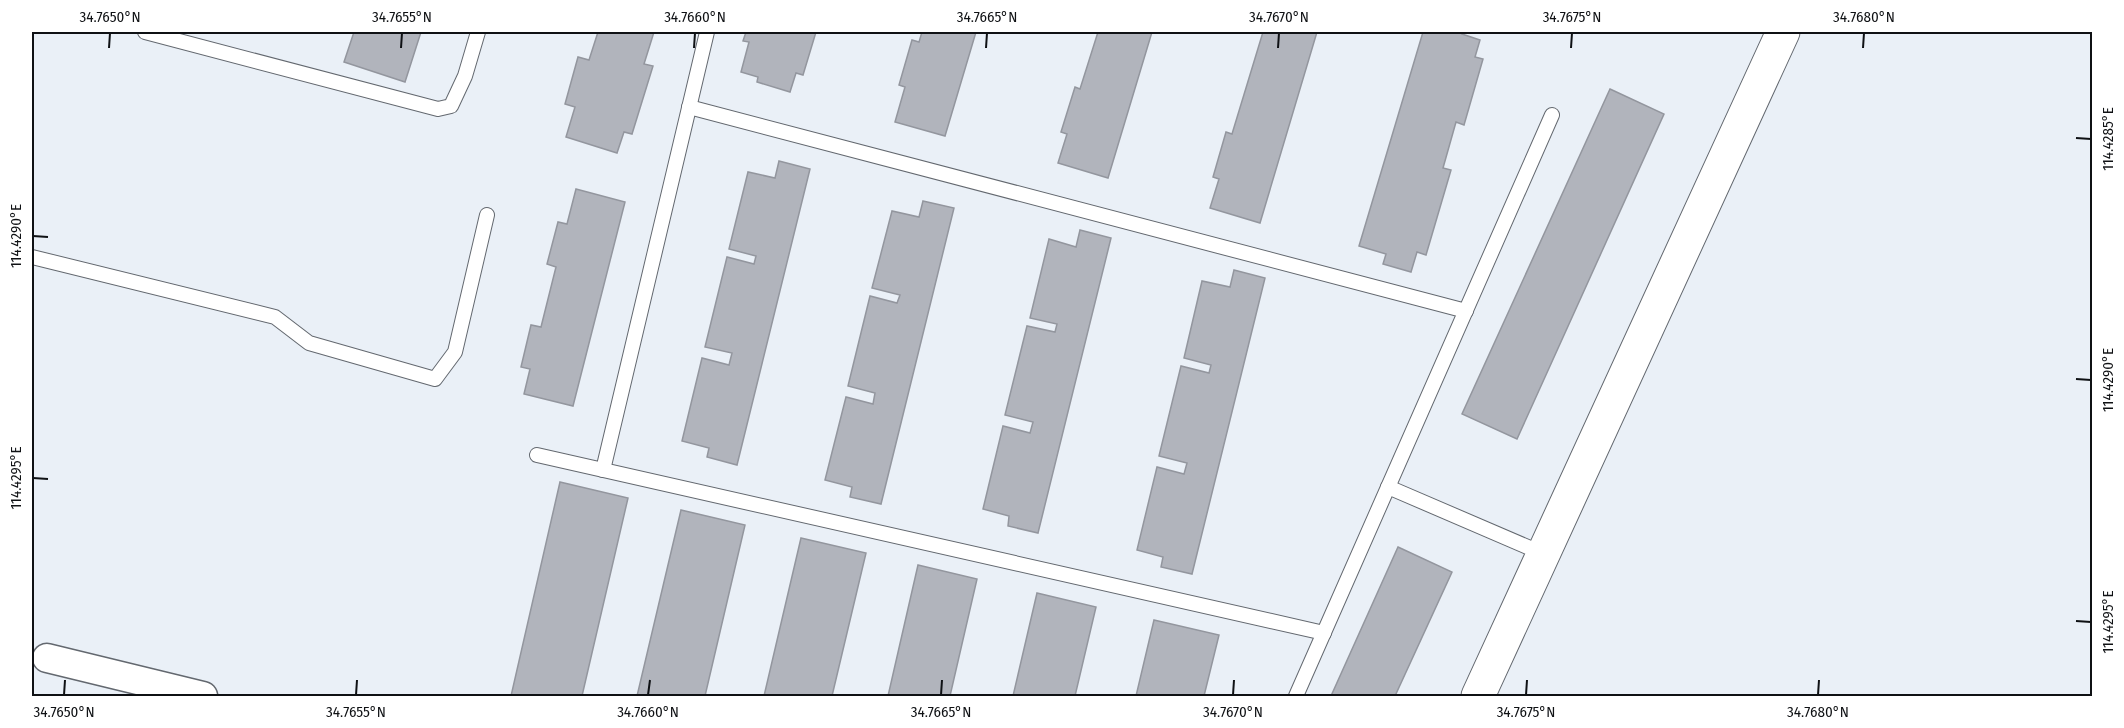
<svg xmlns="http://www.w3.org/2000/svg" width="2124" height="728" font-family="'Fira Sans Condensed',sans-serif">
	<rect width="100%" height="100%" fill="#eaf0f7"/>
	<g fill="#b1b4bc" stroke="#93969e" stroke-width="1.5">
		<polygon points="354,32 421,32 405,82 344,62"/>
		<polygon points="598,32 654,32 644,64 653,66 632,134 624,132 617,153 566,137 575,107 565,104 578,57 589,60"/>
		<polygon points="746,32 816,32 803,75 796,73 790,92 757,82 758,77 741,72 749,42 743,41"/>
		<polygon points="922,32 976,32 945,136 895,122 905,87 899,85 912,40 919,42"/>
		<polygon points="1098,32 1152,32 1108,178 1058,163 1067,134 1061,132 1075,87 1080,89"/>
		<polygon points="1263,32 1317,32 1260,223 1210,208 1219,179 1213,177 1226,132 1232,134"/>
		<polygon points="1423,32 1463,32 1462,34 1480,40 1475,57 1483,59 1464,125 1456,122 1443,168 1451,170 1426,255 1417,252 1411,272 1383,264 1386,254 1359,246"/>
		<polygon points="1610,89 1664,114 1517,439 1462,414"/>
		<polygon points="779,161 810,169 737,465 707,457 709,448 682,441 702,358 729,365 732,353 705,347 727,257 754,264 756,256 729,249 748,172 775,178"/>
		<polygon points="576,189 625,202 573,406 524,394 530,369 521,367 531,325 541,327 556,267 547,264 558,222 567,224"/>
		<polygon points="923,201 954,208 881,504 850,497 852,487 825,480 846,397 873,404 875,393 848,386 870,296 897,303 900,295 872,288 892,211 919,217"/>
		<polygon points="1080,230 1111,238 1038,533 1008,526 1009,516 983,509 1003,426 1030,433 1033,422 1005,415 1027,326 1055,332 1057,324 1030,318 1049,239 1076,247"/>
		<polygon points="1234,270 1265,278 1192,574 1161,567 1163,557 1137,550 1157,467 1184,474 1187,463 1159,456 1181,366 1209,373 1211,365 1184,358 1202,281 1230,287"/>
		<polygon points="560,482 628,498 582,696 511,696"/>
		<polygon points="681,510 745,525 705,696 637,696"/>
		<polygon points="801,538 866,553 832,696 764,696"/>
		<polygon points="1398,547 1452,572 1395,696 1331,696"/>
		<polygon points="918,565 977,579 950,696 888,696"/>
		<polygon points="1037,593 1096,607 1075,696 1013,696"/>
		<polygon points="1154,620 1219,635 1204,696 1136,696"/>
	</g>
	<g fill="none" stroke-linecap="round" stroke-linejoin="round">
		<g stroke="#63686f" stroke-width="16">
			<g id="lane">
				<polyline points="145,32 438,109 451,106 465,76 478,32"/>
				<polyline points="689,107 1466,311"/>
				<polyline points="32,257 275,317 309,343 435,379 455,352 487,215"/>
				<polyline points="537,455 1324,633"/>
				<polyline points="603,470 707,32"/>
				<polyline points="1388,487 1544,554"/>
				<polyline points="1296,696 1552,115"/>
			</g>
		</g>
		<g stroke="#63686f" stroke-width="31">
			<polyline id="street" points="47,658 203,696"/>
		</g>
		<g stroke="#63686f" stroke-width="35">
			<polyline id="secondary" points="1478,696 1783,32"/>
		</g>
		<use href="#lane" stroke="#fff" stroke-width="14"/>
		<use href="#street" stroke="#fff" stroke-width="28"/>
		<use href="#secondary" stroke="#fff" stroke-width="33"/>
	</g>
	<path fill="none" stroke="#0f1114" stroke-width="2" d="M109,48L110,33M401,48L402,33M694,48L695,33M986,48L987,33M1278,48L1279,33M1571,48L1572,33M1863,48L1864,33M2076,138L2091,139M33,236L48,237M2076,379L2091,380M33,478L48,479M2076,621L2091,622M64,695L65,680M356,695L357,680M648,695L650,680M941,695L942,680M1233,695L1234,680M1526,695L1527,680M1818,695L1819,680"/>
	<rect width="2124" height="728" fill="none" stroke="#ffffff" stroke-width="66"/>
	<rect x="33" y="33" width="2058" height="662" fill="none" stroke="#0f1114" stroke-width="2"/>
	<g font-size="15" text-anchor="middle" fill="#0f1114">
		<text x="110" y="22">34.7650°N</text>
		<text x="402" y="22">34.7655°N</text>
		<text x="695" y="22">34.7660°N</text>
		<text x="987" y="22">34.7665°N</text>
		<text x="1279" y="22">34.7670°N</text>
		<text x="1572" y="22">34.7675°N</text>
		<text x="1864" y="22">34.7680°N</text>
		<text transform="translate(2108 139) rotate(-90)" y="5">114.4285°E</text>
		<text transform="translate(16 236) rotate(-90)" y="5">114.4290°E</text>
		<text transform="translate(2108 380) rotate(-90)" y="5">114.4290°E</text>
		<text transform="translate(16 478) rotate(-90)" y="5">114.4295°E</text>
		<text transform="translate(2108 622) rotate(-90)" y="5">114.4295°E</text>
		<text x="64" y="717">34.7650°N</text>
		<text x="356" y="717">34.7655°N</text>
		<text x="648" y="717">34.7660°N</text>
		<text x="941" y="717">34.7665°N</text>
		<text x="1233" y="717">34.7670°N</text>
		<text x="1526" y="717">34.7675°N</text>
		<text x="1818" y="717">34.7680°N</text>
	</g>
</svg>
